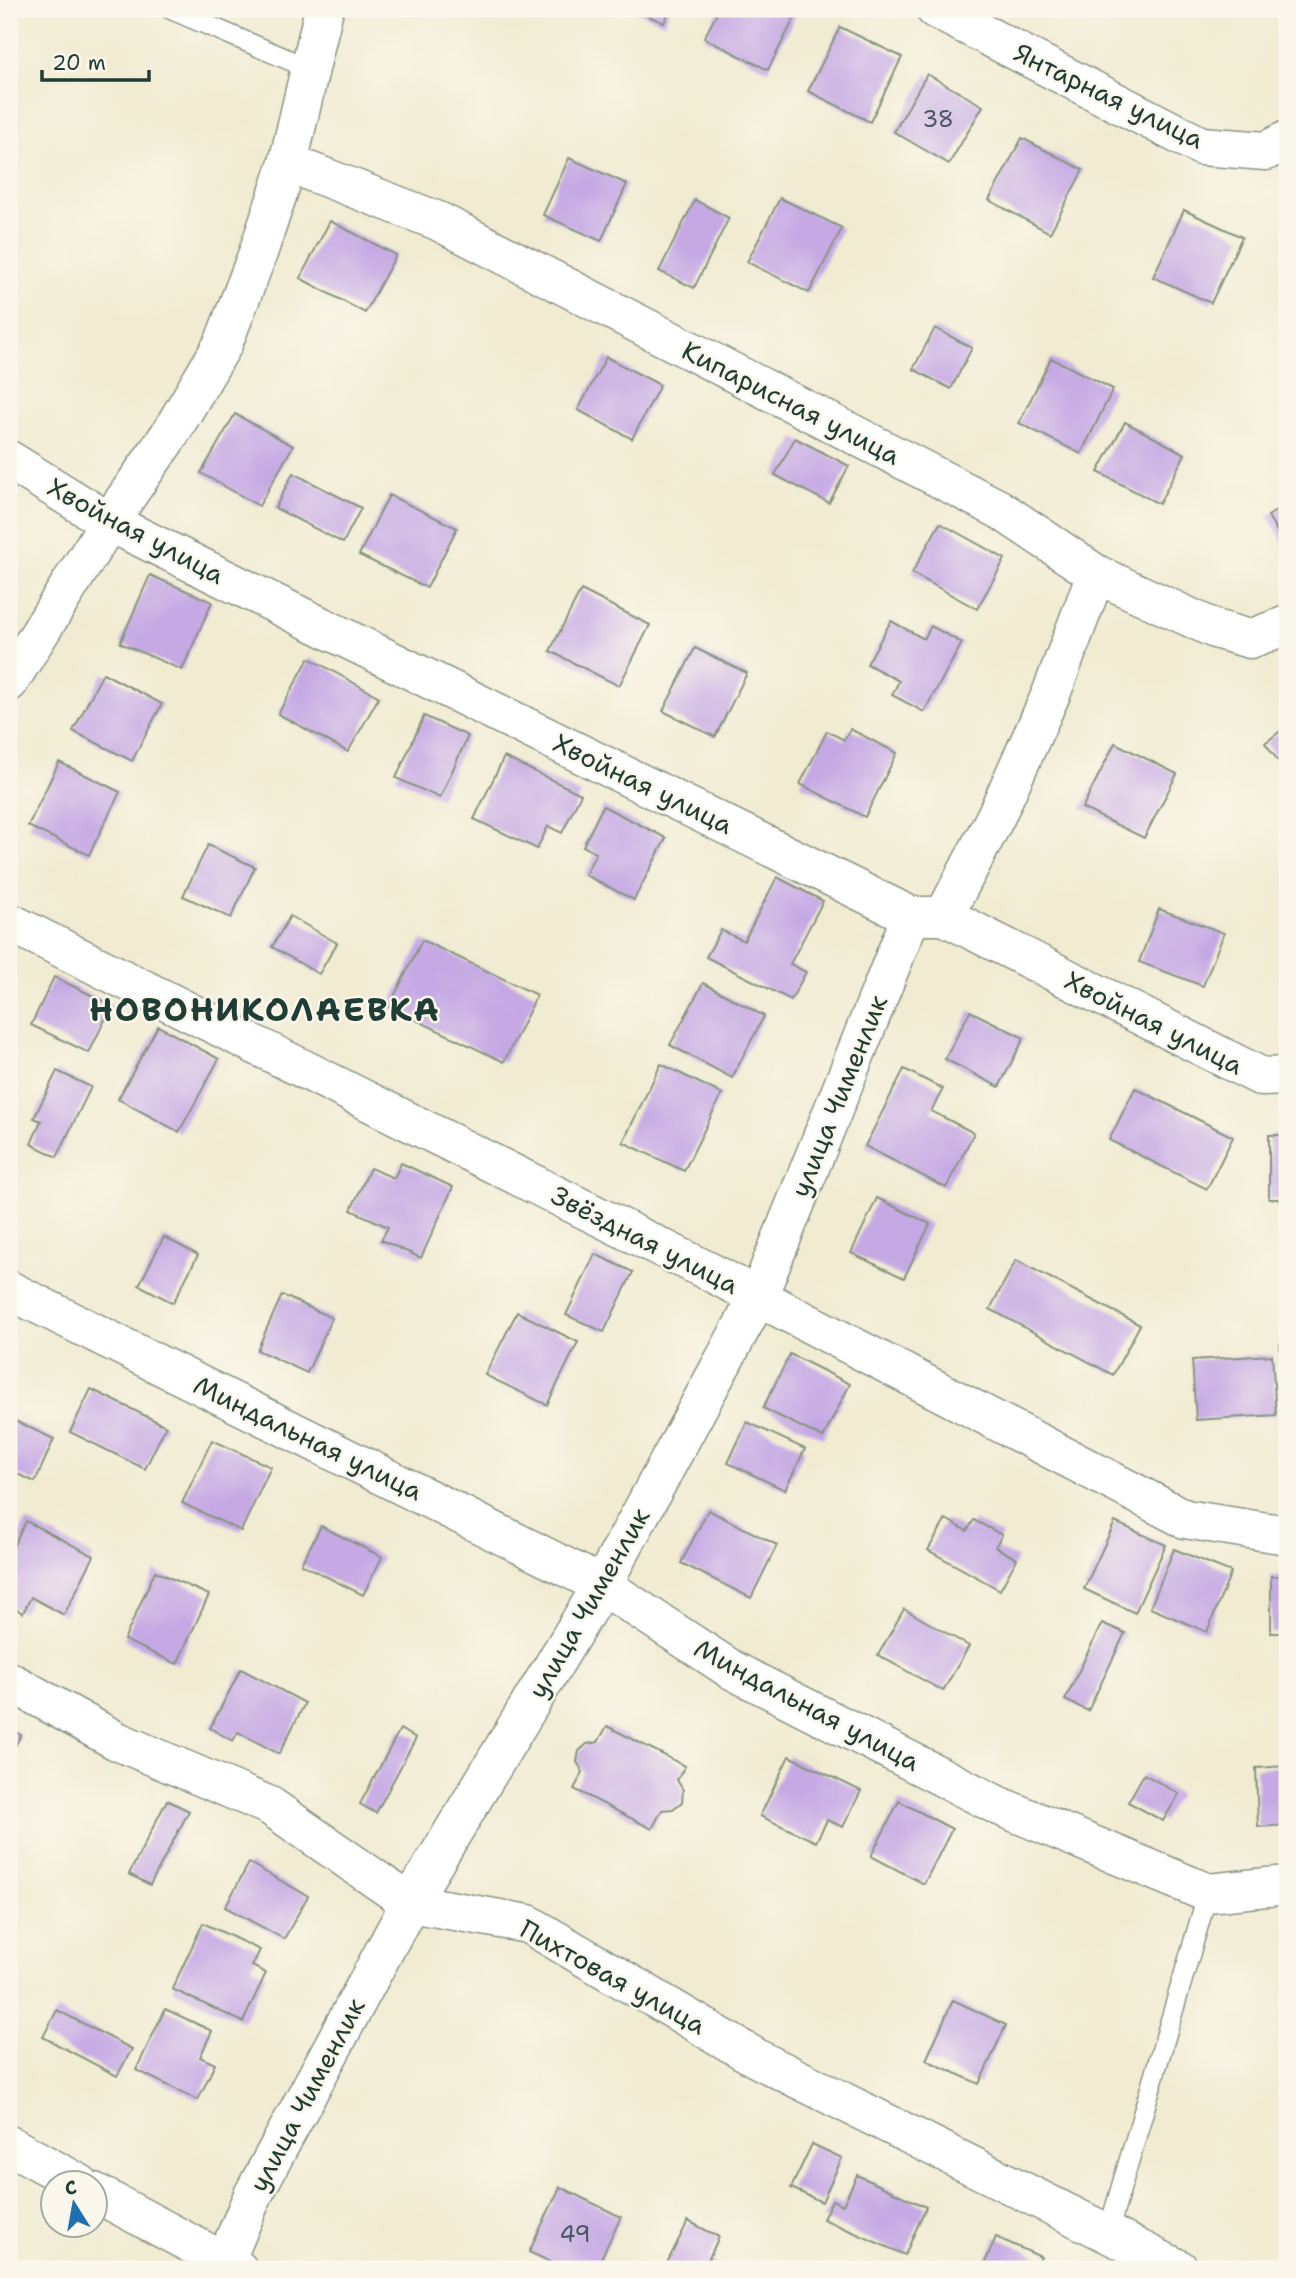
<svg xmlns="http://www.w3.org/2000/svg" width="1296" height="2278" font-family="'Shantell Sans',sans-serif">
	<rect width="100%" height="100%" fill="#fbf7ec"/>
	<filter id="ink" filterUnits="userSpaceOnUse"><feTurbulence type="fractalNoise" baseFrequency=".0143" numOctaves="2"/><feDisplacementMap in="SourceGraphic" scale="14" xChannelSelector="R" yChannelSelector="G"/><feConvolveMatrix kernelMatrix="1 2 1 2 8 2 1 2 1" color-interpolation-filters="sRGB"/></filter>
	<filter id="wash" filterUnits="userSpaceOnUse"><feTurbulence type="fractalNoise" baseFrequency=".00686" numOctaves="4" result="noise"/><feDisplacementMap in="SourceGraphic" scale="28" xChannelSelector="R" yChannelSelector="G"/><feGaussianBlur stdDeviation="1.57" result="paint"/><feColorMatrix in="noise" values="0 0 0 0 0 0 0 0 0 0 0 0 0 0 0 0 0 1.4 0 .05"/><feComposite in="paint" operator="in"/></filter>
	<g filter="url(#wash)">
		<rect width="100%" height="100%" fill="#f1ebd2"/>
		<g id="blocks">
			<g fill="#c5a8e4">
				<polygon points="632,9 670,9 664,23"/>
				<polygon points="719,9 799,9 768,70 704,38"/>
				<polygon points="840,27 902,57 870,122 808,91"/>
				<polygon points="927,74 983,106 949,164 894,132"/>
				<polygon points="1022,138 1083,170 1050,233 989,200"/>
				<polygon points="569,158 627,184 601,241 543,215"/>
				<polygon points="780,198 842,228 809,293 747,262"/>
				<polygon points="695,200 729,218 694,288 659,271"/>
				<polygon points="1184,210 1242,237 1211,303 1153,277"/>
				<polygon points="330,221 396,255 365,313 300,278"/>
				<polygon points="935,328 972,348 951,389 913,369"/>
				<polygon points="606,357 660,385 632,439 578,410"/>
				<polygon points="1051,358 1113,389 1081,454 1019,423"/>
				<polygon points="235,414 293,446 259,506 201,473"/>
				<polygon points="1125,422 1185,454 1159,504 1098,472"/>
				<polygon points="795,438 849,466 829,503 775,475"/>
				<polygon points="293,473 361,508 343,543 275,508"/>
				<polygon points="389,495 457,528 427,588 359,555"/>
				<polygon points="1287,504 1287,548 1268,516"/>
				<polygon points="940,523 1005,559 977,609 912,573"/>
				<polygon points="150,575 212,602 182,670 120,643"/>
				<polygon points="581,590 650,625 619,686 550,651"/>
				<polygon points="891,621 924,639 931,626 962,643 924,712 892,695 899,681 867,664"/>
				<polygon points="695,648 747,673 715,737 663,711"/>
				<polygon points="309,658 379,697 348,752 278,714"/>
				<polygon points="103,673 162,704 132,761 73,731"/>
				<polygon points="424,716 468,736 440,798 396,778"/>
				<polygon points="1287,726 1287,773 1265,743"/>
				<polygon points="850,729 897,753 865,817 800,784 827,731 844,740"/>
				<polygon points="1115,743 1177,774 1144,838 1082,808"/>
				<polygon points="504,757 581,794 562,833 548,826 537,849 474,819"/>
				<polygon points="59,762 120,792 89,855 28,826"/>
				<polygon points="603,806 666,838 634,900 585,875 596,853 583,846"/>
				<polygon points="208,845 255,867 231,918 183,896"/>
				<polygon points="777,877 823,901 790,964 806,972 791,1000 706,957 721,930 744,941"/>
				<polygon points="1159,909 1224,933 1203,986 1139,962"/>
				<polygon points="290,916 337,943 319,974 272,947"/>
				<polygon points="422,940 537,995 504,1062 389,1007"/>
				<polygon points="54,977 112,1005 89,1053 31,1025"/>
				<polygon points="703,983 764,1016 732,1078 670,1045"/>
				<polygon points="970,1011 1024,1038 999,1087 945,1059"/>
				<polygon points="158,1026 219,1059 179,1132 118,1099"/>
				<polygon points="661,1064 722,1094 684,1171 623,1142"/>
				<polygon points="904,1069 943,1089 931,1111 974,1133 946,1188 865,1146"/>
				<polygon points="57,1071 91,1087 57,1157 31,1144 41,1121 34,1118"/>
				<polygon points="1135,1088 1233,1137 1207,1189 1109,1140"/>
				<rect x="1269" y="1135" width="18" height="64"/>
				<polygon points="401,1163 453,1187 421,1258 381,1240 388,1227 351,1210 370,1168 394,1178"/>
				<polygon points="877,1198 930,1224 904,1278 851,1253"/>
				<polygon points="164,1237 198,1255 173,1303 139,1285"/>
				<polygon points="595,1254 633,1272 604,1332 566,1315"/>
				<polygon points="1016,1260 1140,1325 1113,1375 990,1309"/>
				<polygon points="282,1295 332,1318 307,1373 257,1350"/>
				<polygon points="517,1312 578,1342 547,1405 485,1375"/>
				<polygon points="1287,1343 1287,1405 1284,1405 1280,1344"/>
				<polygon points="790,1354 850,1384 823,1438 763,1408"/>
				<polygon points="1272,1355 1276,1415 1196,1420 1192,1360"/>
				<polygon points="91,1389 166,1426 145,1469 70,1432"/>
				<polygon points="13,1420 54,1439 35,1482 9,1470 9,1429"/>
				<polygon points="747,1422 805,1449 785,1490 728,1463"/>
				<polygon points="212,1440 271,1467 241,1531 182,1503"/>
				<polygon points="708,1510 777,1545 751,1598 681,1563"/>
				<polygon points="946,1519 967,1531 974,1520 1002,1535 995,1547 1017,1559 1000,1590 928,1550"/>
				<polygon points="26,1521 94,1556 64,1615 31,1597 23,1613 9,1605 9,1555"/>
				<polygon points="1115,1522 1166,1545 1135,1613 1084,1589"/>
				<polygon points="321,1526 382,1557 363,1595 301,1564"/>
				<polygon points="1174,1549 1231,1572 1207,1632 1150,1608"/>
				<polygon points="155,1571 209,1595 177,1664 124,1640"/>
				<rect x="1271" y="1576" width="16" height="57"/>
				<polygon points="904,1609 969,1646 943,1691 878,1655"/>
				<polygon points="1102,1623 1125,1633 1088,1711 1065,1700"/>
				<polygon points="241,1669 305,1703 279,1754 238,1732 233,1741 210,1728"/>
				<polygon points="607,1726 685,1766 677,1780 683,1790 682,1802 673,1809 662,1810 652,1829 574,1789 583,1772 577,1762 579,1751 587,1744 598,1742"/>
				<polygon points="9,1728 21,1735 9,1757"/>
				<polygon points="400,1729 416,1738 376,1813 360,1804"/>
				<polygon points="789,1756 861,1791 843,1827 827,1820 816,1842 760,1816"/>
				<polygon points="1287,1766 1287,1825 1258,1827 1256,1768"/>
				<polygon points="1144,1774 1179,1794 1163,1821 1128,1802"/>
				<polygon points="167,1800 189,1811 150,1885 129,1874"/>
				<polygon points="899,1801 952,1829 924,1884 871,1856"/>
				<polygon points="249,1863 308,1896 284,1939 225,1907"/>
				<polygon points="203,1923 260,1950 252,1966 266,1973 243,2022 172,1989"/>
				<polygon points="953,2000 1006,2025 979,2084 926,2060"/>
				<polygon points="165,2009 212,2031 200,2057 215,2064 198,2100 136,2070"/>
				<polygon points="57,2010 132,2049 117,2076 43,2037"/>
				<polygon points="812,2144 842,2158 822,2202 791,2188"/>
				<polygon points="857,2175 926,2207 905,2255 823,2219 832,2200 843,2205"/>
				<polygon points="560,2187 621,2217 596,2269 566,2269 529,2252"/>
				<polygon points="688,2221 719,2237 708,2260 727,2269 664,2269"/>
				<polygon points="996,2237 1041,2257 1035,2269 982,2269"/>
			</g>
		</g>
	</g>
	<g filter="url(#ink)">
		<use href="#blocks" fill-opacity="0" stroke="#889483" stroke-width="2"/>
		<g fill="none" stroke-linecap="round" stroke-linejoin="round">
			<g stroke="#889483" stroke-width="22">
				<g id="service">
					<polyline points="170,9 310,69"/>
					<polyline points="1108,2232 1208,1893"/>
				</g>
			</g>
			<g stroke="#889483" stroke-width="41">
				<g id="minor">
					<polyline points="935,9 1201,146 1266,151 1287,140"/>
					<polyline points="288,163 438,221 999,509 1096,574 1215,629 1250,639 1287,625"/>
					<polyline points="9,460 109,522 911,916 944,916 1262,1077 1287,1076"/>
					<polyline points="944,916 996,816 1051,694 1096,574"/>
					<polyline points="9,922 712,1273 1185,1519 1287,1535"/>
					<polyline points="9,1290 602,1585 732,1670 997,1805 1208,1893 1287,1885"/>
					<polyline points="9,1681 117,1741 270,1806 410,1903 528,1924 758,2059 1179,2269"/>
					<polyline points="222,2269 253,2195 410,1903 602,1585 758,1297 911,916"/>
				</g>
			</g>
			<g stroke="#889483" stroke-width="41">
				<g id="tertiary">
					<polyline points="9,682 109,522 170,434 223,344 258,253 288,163 324,9"/>
					<polyline points="9,2145 80,2184"/>
					<polyline points="94,2192 238,2269"/>
				</g>
			</g>
			<use href="#service" stroke="#fff" stroke-width="19"/>
			<use href="#minor" stroke="#fff" stroke-width="38"/>
			<use href="#tertiary" stroke="#fff" stroke-width="38"/>
		</g>
	</g>
	<g text-anchor="middle" stroke-width="5" stroke-linejoin="round" paint-order="stroke">
		<g font-size="23" fill="#485860">
			<text x="938" y="127">38</text>
			<text x="575" y="2242">49</text>
		</g>
		<g font-size="26" fill="#1f3d34" stroke="#fbf7ec">
			<text transform="translate(1109 96) rotate(26)" y="9">Янтарная улица</text>
			<text transform="translate(791 403) rotate(27)" y="9">Кипарисная улица</text>
			<text transform="translate(136 531) rotate(28)" y="9">Хвойная улица</text>
			<text transform="translate(643 784) rotate(26)" y="9">Хвойная улица</text>
			<text transform="translate(1154 1023) rotate(27)" y="9">Хвойная улица</text>
			<text transform="translate(839 1096) rotate(-68)" y="9">улица Чименлик</text>
			<text transform="translate(645 1240) rotate(27)" y="9">Звёздная улица</text>
			<text transform="translate(308 1438) rotate(26)" y="9">Миндальная улица</text>
			<text transform="translate(589 1603) rotate(-60)" y="9">улица Чименлик</text>
			<text transform="translate(807 1705) rotate(28)" y="9">Миндальная улица</text>
			<text transform="translate(613 1977) rotate(29)" y="9">Пихтовая улица</text>
			<text transform="translate(307 2095) rotate(-62)" y="9">улица Чименлик</text>
		</g>
		<g font-size="33" font-weight="bold" letter-spacing="2" fill="#1f3d34" stroke="#fbf7ec">
			<text x="265" y="1021">НОВОНИКОЛАЕВКА</text>
		</g>
	</g>
	<rect width="1296" height="2278" fill="none" stroke="#fbf7ec" stroke-width="35"/>
	<g transform="translate(74 2204) rotate(349)"><circle r="33" fill="#fbf7ec" stroke="#a3ada2" stroke-width="2"/>
	<path d="M0-5L12 26L0 18L-12 26Z" fill="#1f6fb2"/>
	<text y="-10" font-size="19" font-weight="bold" text-anchor="middle" fill="#1f3d34">С</text>
	</g>
	<path d="M42 70v10h107v-10" fill="none" stroke="#1f3d34" stroke-width="3.5"/>
	<text x="52" y="70" font-size="21" fill="#1f3d34" stroke="#fbf7ec" stroke-width="5" paint-order="stroke">20 m</text>
</svg>
